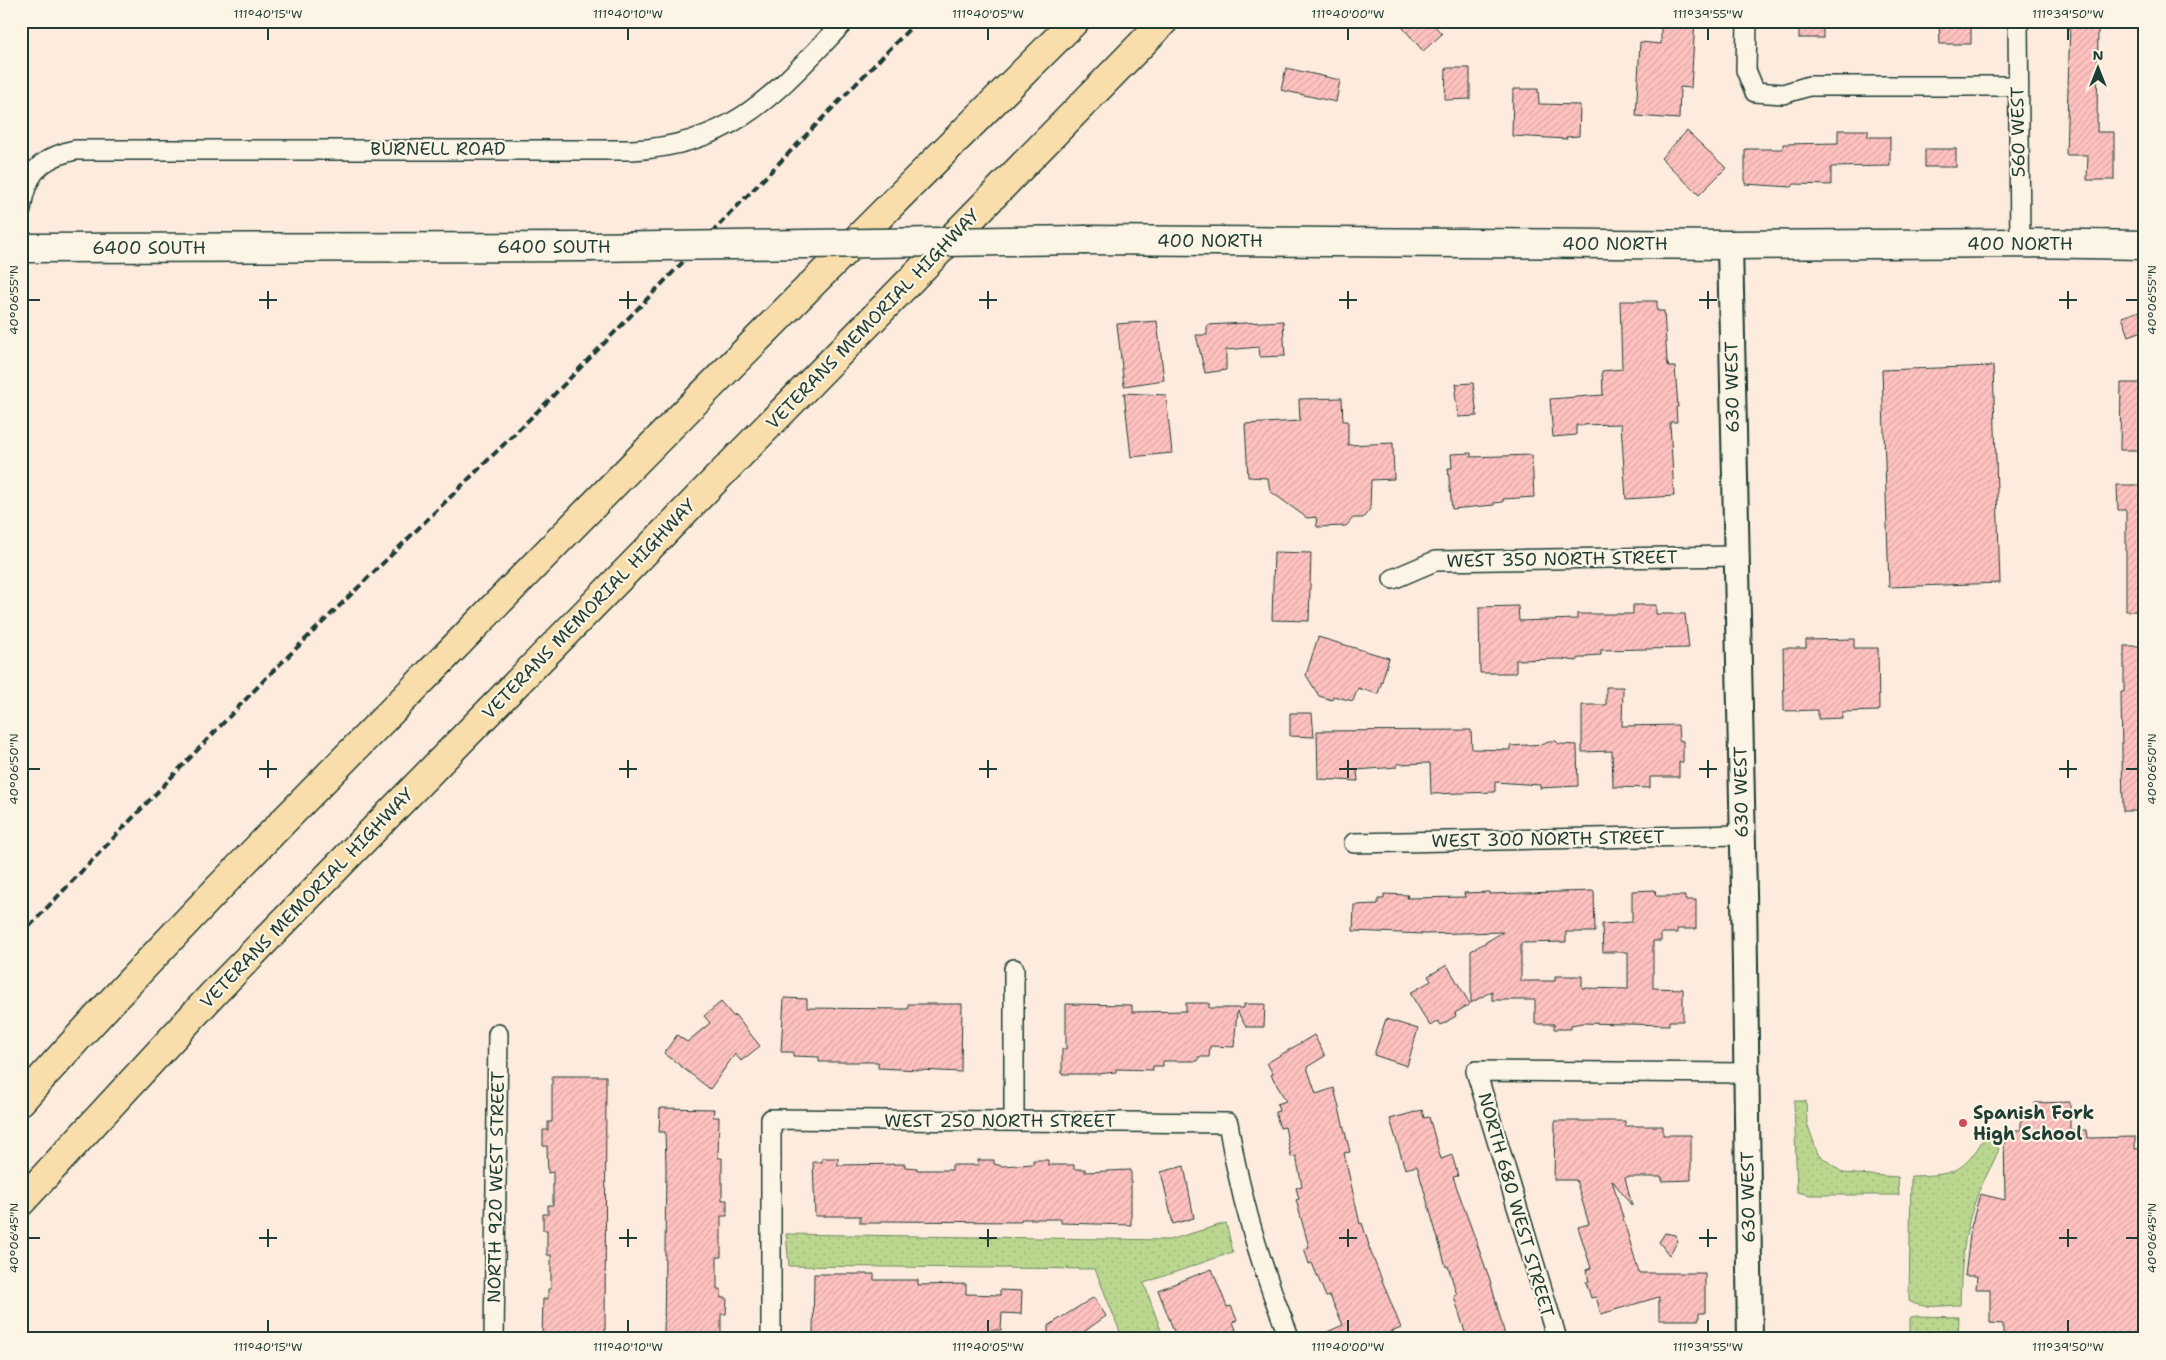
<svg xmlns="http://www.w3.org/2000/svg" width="2166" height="1360" font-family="'Shantell Sans',sans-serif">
	<defs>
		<pattern id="green-dots" width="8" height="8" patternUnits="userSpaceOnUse" patternTransform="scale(1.25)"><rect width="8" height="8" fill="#bbd78f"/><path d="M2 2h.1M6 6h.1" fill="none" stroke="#a0b97c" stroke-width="1.8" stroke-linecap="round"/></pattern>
		<pattern id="building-hatch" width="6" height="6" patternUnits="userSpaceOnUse" patternTransform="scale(1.25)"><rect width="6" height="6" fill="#ffc2c0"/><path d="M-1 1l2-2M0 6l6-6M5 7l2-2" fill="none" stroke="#daa8a6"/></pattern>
	</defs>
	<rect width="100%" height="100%" fill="#fdebde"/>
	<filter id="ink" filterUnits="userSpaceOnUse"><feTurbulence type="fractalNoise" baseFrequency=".02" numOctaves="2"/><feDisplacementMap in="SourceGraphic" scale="10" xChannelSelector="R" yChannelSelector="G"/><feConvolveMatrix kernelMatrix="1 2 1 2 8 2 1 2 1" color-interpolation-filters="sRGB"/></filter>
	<g filter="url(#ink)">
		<g fill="url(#green-dots)" stroke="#6d8a62">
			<polygon points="1794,1101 1806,1101 1807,1123 1818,1154 1843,1173 1898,1177 1899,1195 1810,1195 1797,1192"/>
			<path d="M1985,1136L1999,1149C1992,1167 1981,1183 1975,1202C1963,1234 1961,1270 1960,1305C1946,1305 1922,1310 1909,1301L1911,1176C1952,1175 1964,1174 1985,1136Z"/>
			<polygon points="1226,1223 1233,1252 1144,1283 1164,1339 1123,1339 1095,1269 789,1266 786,1234 1169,1240"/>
			<polygon points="1917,1316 1959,1317 1958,1339 1910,1339 1910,1319 1911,1317"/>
		</g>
		<g fill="url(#building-hatch)" stroke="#1f3d34">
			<polygon points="1397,21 1430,21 1442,34 1423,51"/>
			<polygon points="1670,21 1695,21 1691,88 1680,87 1679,119 1636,116 1640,42 1661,44 1661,28"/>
			<rect x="1799" y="21" width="24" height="17"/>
			<polygon points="1939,21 1971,21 1971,44 1940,44"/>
			<polygon points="2070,21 2098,21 2097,132 2114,132 2114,180 2087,180 2088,155 2066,155"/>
			<polygon points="1286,68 1340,80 1336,102 1281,90"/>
			<polygon points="1446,68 1470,68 1470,99 1445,100"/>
			<polygon points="1513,89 1538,89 1539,104 1580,105 1579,136 1566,137 1567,139 1512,136"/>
			<polygon points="1838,130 1868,130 1868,137 1890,137 1890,166 1831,167 1831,185 1794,184 1792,187 1745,184 1745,149 1783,149 1783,144 1838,143"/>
			<polygon points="1687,131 1726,168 1699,195 1661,158"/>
			<rect x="1925" y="149" width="31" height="18"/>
			<polygon points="1620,301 1657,301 1657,311 1664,311 1667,361 1669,367 1675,367 1678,407 1676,407 1677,422 1670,422 1674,496 1626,499 1621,424 1576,425 1576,435 1553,437 1550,399 1603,395 1602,371 1622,369"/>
			<polygon points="2145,309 2145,330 2129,336 2122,317"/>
			<polygon points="1157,321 1164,380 1124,386 1117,324"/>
			<polygon points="1283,321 1285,356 1260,357 1259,347 1226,350 1226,370 1205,373 1196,335 1207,335 1207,325"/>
			<polygon points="1993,366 2000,583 1889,587 1882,370"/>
			<polygon points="1473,383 1477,416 1458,417 1455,391 1457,390 1456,384"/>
			<polygon points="2121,383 2145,383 2145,450 2120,450"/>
			<polygon points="1124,393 1166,395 1172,453 1131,457"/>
			<polygon points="1342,398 1343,421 1348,421 1348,445 1393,443 1394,479 1371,480 1370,509 1363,518 1353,518 1346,526 1317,527 1316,517 1307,518 1270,491 1268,478 1248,477 1245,424 1300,421 1299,399"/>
			<polygon points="1471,453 1471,457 1532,455 1534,497 1503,499 1503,502 1494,503 1494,505 1452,509 1448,468 1452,468 1451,454"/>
			<polygon points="2117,485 2145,485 2145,611 2126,611 2126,510 2118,510"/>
			<polygon points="1274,552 1311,553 1309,621 1272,620"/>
			<polygon points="1633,605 1656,605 1656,614 1685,614 1689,648 1601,650 1601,655 1586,656 1586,658 1579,658 1577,661 1561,659 1516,660 1516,673 1480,673 1479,607 1518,606 1519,621 1577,619 1577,614 1633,614"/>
			<polygon points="1318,637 1389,658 1378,694 1358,688 1353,701 1333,696 1332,700 1319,696 1306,675"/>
			<polygon points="1854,639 1854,648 1878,648 1879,711 1842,712 1842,718 1818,719 1818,710 1784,711 1783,648 1806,648 1806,640"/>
			<polygon points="2124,646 2145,646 2145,811 2123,811 2121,692 2124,692"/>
			<polygon points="1606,687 1623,687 1622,726 1678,725 1679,740 1683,741 1683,762 1679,762 1679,777 1650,777 1650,788 1613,787 1612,751 1582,752 1582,705 1606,705"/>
			<polygon points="1290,713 1312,713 1314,737 1290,736"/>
			<polygon points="1471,730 1472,749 1510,750 1510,746 1545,744 1548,741 1556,741 1559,744 1577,745 1578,786 1540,788 1540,785 1495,782 1495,792 1431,794 1430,763 1397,764 1397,767 1357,770 1358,781 1318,779 1317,731"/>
			<polygon points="1655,890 1656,896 1685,896 1685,900 1696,900 1696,929 1677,929 1677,933 1661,933 1661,941 1653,941 1653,988 1683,989 1683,1021 1669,1021 1669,1025 1582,1023 1571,1025 1571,1029 1554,1029 1554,1024 1535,1024 1535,1000 1492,1000 1492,991 1471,1003 1471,951 1503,932 1424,934 1353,931 1354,905 1378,904 1378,899 1384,899 1384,894 1408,895 1407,898 1465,897 1464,893 1489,892 1489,894 1594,891 1595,932 1566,932 1566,942 1521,943 1521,981 1555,981 1555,976 1582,976 1582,988 1628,989 1628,952 1603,952 1602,924 1632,922 1632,891"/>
			<polygon points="1447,965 1470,1004 1455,1013 1456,1016 1441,1025 1438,1021 1430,1026 1410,993 1431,981 1428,976"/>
			<polygon points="784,998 807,999 807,1008 908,1009 908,1004 962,1004 961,1072 878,1068 878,1062 819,1062 819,1057 793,1056 793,1052 781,1052"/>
			<polygon points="721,1002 734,1017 735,1015 760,1046 741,1061 735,1054 710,1089 664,1053 677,1035 687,1042 710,1023 704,1016"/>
			<polygon points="1186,1003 1209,1003 1209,1008 1244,1008 1244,1004 1265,1004 1264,1027 1246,1027 1237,1011 1234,1047 1210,1046 1209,1057 1198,1057 1198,1061 1163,1061 1163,1066 1153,1066 1153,1070 1116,1069 1116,1072 1098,1074 1062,1074 1062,1049 1066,1049 1066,1004 1132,1005 1132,1012 1186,1011"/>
			<polygon points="1386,1019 1418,1029 1407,1066 1374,1055"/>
			<polygon points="1314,1035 1325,1056 1307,1067 1316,1094 1334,1088 1350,1152 1344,1153 1360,1224 1362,1223 1369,1245 1368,1245 1401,1328 1374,1339 1311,1339 1343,1325 1330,1296 1326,1297 1312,1263 1309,1264 1304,1248 1309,1247 1296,1200 1299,1199 1296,1188 1302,1186 1296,1156 1291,1157 1285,1127 1280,1128 1275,1112 1279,1111 1277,1104 1286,1101 1271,1075 1273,1074 1267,1063"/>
			<polygon points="552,1076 606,1076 605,1339 542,1339 543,1299 548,1299 548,1289 551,1289 551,1255 547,1255 547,1230 543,1230 543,1214 548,1214 548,1205 553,1205 553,1172 548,1173 547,1146 543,1146 543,1130 548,1130 548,1122 552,1122"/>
			<polygon points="2070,1102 2070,1130 2086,1130 2087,1138 2135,1137 2135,1149 2145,1148 2145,1339 2003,1339 2003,1324 1990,1323 1990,1289 1976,1289 1977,1276 1965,1276 1971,1227 1980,1194 2005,1200 2004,1130 2021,1130 2021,1114 2035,1114 2035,1103"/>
			<polygon points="660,1108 714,1109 713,1117 719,1117 718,1158 722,1158 722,1200 727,1200 727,1216 721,1216 721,1257 717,1257 717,1289 721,1289 721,1298 727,1298 726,1314 721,1314 721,1339 664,1339 666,1167 665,1132 659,1132"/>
			<polygon points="1422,1110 1424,1118 1429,1117 1441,1159 1452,1155 1458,1176 1453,1177 1490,1280 1506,1339 1467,1339 1454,1296 1457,1295 1448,1266 1446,1267 1417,1166 1405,1169 1390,1119"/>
			<polygon points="1555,1121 1625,1121 1625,1126 1663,1126 1663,1135 1691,1135 1691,1180 1662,1181 1662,1177 1625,1177 1632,1206 1612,1180 1639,1273 1705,1273 1705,1313 1699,1313 1699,1320 1659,1320 1659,1297 1601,1314 1596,1297 1591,1298 1586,1282 1589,1281 1586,1270 1591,1268 1578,1227 1589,1224 1576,1180 1554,1180"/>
			<polygon points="822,1158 838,1158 838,1165 905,1164 905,1167 917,1168 917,1170 952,1170 952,1165 978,1165 978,1160 994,1160 994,1164 1002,1166 1033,1164 1033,1160 1048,1160 1048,1165 1074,1165 1074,1169 1085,1169 1085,1172 1131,1170 1131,1225 1061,1223 1061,1219 1021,1219 1021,1222 881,1221 881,1223 860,1223 860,1216 815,1216 813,1162 822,1162"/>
			<polygon points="1184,1166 1194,1218 1173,1224 1161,1172"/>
			<polygon points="1665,1233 1675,1235 1678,1241 1669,1255 1659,1242"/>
			<polygon points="1212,1269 1227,1307 1231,1306 1237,1320 1233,1322 1236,1330 1214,1339 1177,1339 1158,1290"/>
			<polygon points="814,1274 874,1274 874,1280 918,1280 918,1285 966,1284 966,1294 1000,1295 1000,1290 1022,1291 1021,1314 1002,1313 1001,1330 991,1330 991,1335 967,1334 967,1339 818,1339 818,1334 813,1334"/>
			<polygon points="1094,1297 1106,1316 1074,1339 1052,1339 1048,1332 1048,1326"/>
		</g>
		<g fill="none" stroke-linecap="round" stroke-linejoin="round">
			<g stroke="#1f3d34" stroke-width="22">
				<g id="minor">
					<polyline points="1747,21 1746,70 1755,92 1783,94 1809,86 2017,86"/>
					<polyline points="2018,21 2020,243"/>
					<path d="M21,210C25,174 40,158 75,150H632C736,145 778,90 845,21"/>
					<polyline points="1393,579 1435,561 1735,556"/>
					<polyline points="1354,843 1742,835"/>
					<polyline points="1014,969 1014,1121"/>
					<polyline points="494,1339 498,1034"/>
					<path d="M771,1339V1119L1228,1123C1240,1198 1261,1268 1290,1339"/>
					<polyline points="1557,1339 1476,1071 1746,1073"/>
				</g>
			</g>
			<g stroke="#1f3d34" stroke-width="28">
				<polyline id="tertiary" points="1730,245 1744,893 1750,1339"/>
			</g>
			<g stroke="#1f3d34" stroke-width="31">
				<g id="secondary">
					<polyline points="1086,240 1730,245 2020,243 2145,245"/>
					<polyline points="21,248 589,247"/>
				</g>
			</g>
			<g stroke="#1f3d34" stroke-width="31">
				<g id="motorway">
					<path d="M21,1101C157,948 301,803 445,657C653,443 863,232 1075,21"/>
					<polyline points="21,1202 214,993 1164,21"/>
				</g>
			</g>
			<use href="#minor" stroke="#fcf5e5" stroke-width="19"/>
			<use href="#tertiary" stroke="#fcf5e5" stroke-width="24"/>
			<use href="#secondary" stroke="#fcf5e5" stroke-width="28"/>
			<use href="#motorway" stroke="#f9deab" stroke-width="28"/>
			<polyline stroke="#1f3d34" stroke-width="4" stroke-dasharray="8 4" stroke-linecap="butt" points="21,935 267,677 547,402 917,21"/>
			<g stroke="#1f3d34" stroke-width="31" stroke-linecap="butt">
				<polyline id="secondary-bridge" points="589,247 1086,240"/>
			</g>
			<use href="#secondary-bridge" stroke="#fcf5e5" stroke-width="28"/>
		</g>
	</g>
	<path fill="none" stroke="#1f3d34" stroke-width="2" d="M268,28V40M628,28V40M988,28V40M1348,28V40M1708,28V40M2068,28V40M268,291V309M628,291V309M988,291V309M1348,291V309M1708,291V309M2068,291V309M28,300H40M259,300H277M619,300H637M979,300H997M1339,300H1357M1699,300H1717M2059,300H2077M2126,300H2138M268,760V778M628,760V778M988,760V778M1348,760V778M1708,760V778M2068,760V778M28,769H40M259,769H277M619,769H637M979,769H997M1339,769H1357M1699,769H1717M2059,769H2077M2126,769H2138M268,1229V1247M628,1229V1247M988,1229V1247M1348,1229V1247M1708,1229V1247M2068,1229V1247M28,1238H40M259,1238H277M619,1238H637M979,1238H997M1339,1238H1357M1699,1238H1717M2059,1238H2077M2126,1238H2138M268,1320V1332M628,1320V1332M988,1320V1332M1348,1320V1332M1708,1320V1332M2068,1320V1332"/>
	<circle fill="#d1495b" stroke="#fcf5e5" stroke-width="2" cx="1963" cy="1123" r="5"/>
	<g text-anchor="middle" stroke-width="4.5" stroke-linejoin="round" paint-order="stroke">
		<g font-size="18" fill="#1f3d34" stroke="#fcf5e5">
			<text transform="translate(2018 132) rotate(-91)" y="6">560 WEST</text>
			<text x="438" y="155">BURNELL ROAD</text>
			<text x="1210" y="247">400 NORTH</text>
			<text x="1615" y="250">400 NORTH</text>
			<text x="2020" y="250">400 NORTH</text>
			<text x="554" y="253">6400 SOUTH</text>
			<text x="149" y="254">6400 SOUTH</text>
			<text transform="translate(873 319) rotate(-46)" y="6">VETERANS MEMORIAL HIGHWAY</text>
			<text transform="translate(1732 387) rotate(-91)" y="6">630 WEST</text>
			<text transform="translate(1562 559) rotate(-1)" y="6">WEST 350 NORTH STREET</text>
			<text transform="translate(589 609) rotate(-46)" y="6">VETERANS MEMORIAL HIGHWAY</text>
			<text transform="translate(1741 792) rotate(-91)" y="6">630 WEST</text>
			<text transform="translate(1548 839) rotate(-1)" y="6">WEST 300 NORTH STREET</text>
			<text transform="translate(307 898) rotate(-46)" y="6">VETERANS MEMORIAL HIGHWAY</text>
			<text x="1000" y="1127">WEST 250 NORTH STREET</text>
			<text transform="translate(496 1187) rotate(-89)" y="6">NORTH 920 WEST STREET</text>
			<text transform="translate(1748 1197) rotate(-91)" y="6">630 WEST</text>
			<text transform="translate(1516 1205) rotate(74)" y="6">NORTH 680 WEST STREET</text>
		</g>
		<g font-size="18" font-weight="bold" fill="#1f3d34" stroke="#fcf5e5" text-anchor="start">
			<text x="1973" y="1119">Spanish Fork<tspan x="1973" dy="21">High School</tspan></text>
		</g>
	</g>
	<rect width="2166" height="1360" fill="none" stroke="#fcf5e5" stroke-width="55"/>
	<g transform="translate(2098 68)" stroke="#fcf5e5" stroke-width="4" paint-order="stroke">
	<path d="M0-4L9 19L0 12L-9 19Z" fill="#1f3d34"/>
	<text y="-8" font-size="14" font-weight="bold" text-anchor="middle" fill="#1f3d34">N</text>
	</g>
	<rect x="28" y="28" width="2110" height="1304" fill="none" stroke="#1f3d34" stroke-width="2"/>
	<g font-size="12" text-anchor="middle" fill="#1f3d34">
		<text x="268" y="18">111°40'15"W</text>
		<text x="628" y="18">111°40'10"W</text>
		<text x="988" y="18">111°40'05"W</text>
		<text x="1348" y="18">111°40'00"W</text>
		<text x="1708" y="18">111°39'55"W</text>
		<text x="2068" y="18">111°39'50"W</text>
		<text transform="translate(14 300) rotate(-90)" y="4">40°06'55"N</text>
		<text transform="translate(2152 300) rotate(-90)" y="4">40°06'55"N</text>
		<text transform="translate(14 769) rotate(-90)" y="4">40°06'50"N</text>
		<text transform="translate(2152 769) rotate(-90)" y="4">40°06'50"N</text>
		<text transform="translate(14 1238) rotate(-90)" y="4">40°06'45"N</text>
		<text transform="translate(2152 1238) rotate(-90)" y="4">40°06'45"N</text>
		<text x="268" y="1351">111°40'15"W</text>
		<text x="628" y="1351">111°40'10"W</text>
		<text x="988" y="1351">111°40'05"W</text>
		<text x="1348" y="1351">111°40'00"W</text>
		<text x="1708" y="1351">111°39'55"W</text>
		<text x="2068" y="1351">111°39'50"W</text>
	</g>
</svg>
